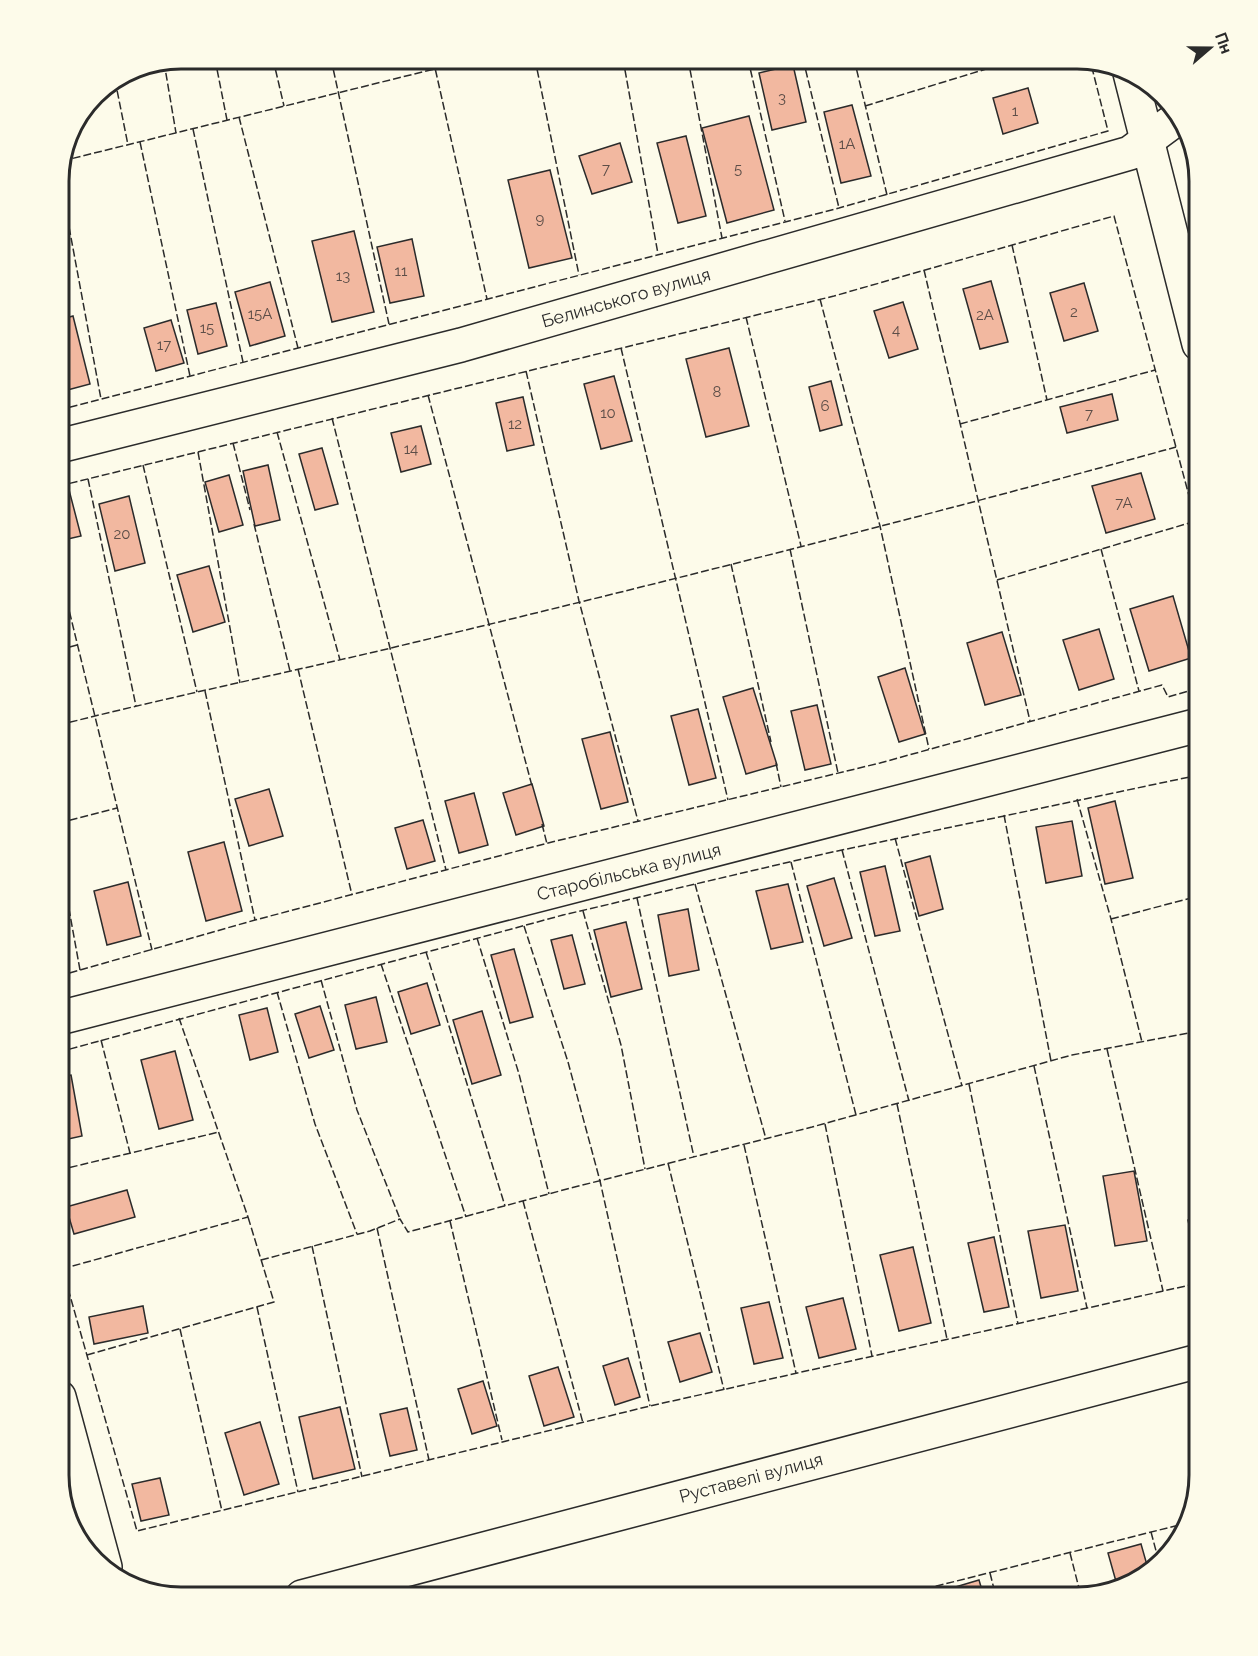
<svg xmlns="http://www.w3.org/2000/svg" width="1258" height="1656" font-family="Raleway,sans-serif">
	<rect width="100%" height="100%" fill="#fdfbea"/>
	<g fill="#f2b8a0" stroke="#2b2b2b" stroke-width="1.5">
		<polygon points="793,65 806,122 772,130 759,73"/>
		<polygon points="1028,88 1038,123 1003,134 993,98"/>
		<polygon points="852,105 871,176 841,183 824,112"/>
		<polygon points="749,116 774,210 727,223 702,128"/>
		<polygon points="686,136 706,216 678,223 657,143"/>
		<polygon points="620,143 632,182 592,194 579,156"/>
		<polygon points="550,170 572,258 529,268 508,180"/>
		<polygon points="354,231 374,312 332,322 312,241"/>
		<polygon points="412,239 424,296 390,303 377,247"/>
		<polygon points="991,281 1008,342 980,349 963,289"/>
		<polygon points="270,282 285,336 250,346 235,292"/>
		<polygon points="1084,283 1098,331 1064,341 1050,293"/>
		<polygon points="903,302 918,349 889,358 874,311"/>
		<polygon points="216,303 227,346 198,354 187,310"/>
		<polygon points="73,316 90,384 60,392 59,320"/>
		<polygon points="171,320 184,363 156,371 144,328"/>
		<polygon points="729,348 749,426 706,437 686,359"/>
		<polygon points="614,376 632,441 601,449 584,384"/>
		<polygon points="831,381 842,425 820,431 809,387"/>
		<polygon points="1112,394 1118,420 1067,433 1060,407"/>
		<polygon points="523,397 534,445 507,451 496,403"/>
		<polygon points="421,426 431,464 401,472 391,433"/>
		<polygon points="322,448 338,504 315,510 299,454"/>
		<polygon points="268,465 280,520 255,526 243,471"/>
		<polygon points="1141,473 1155,519 1106,533 1092,486"/>
		<polygon points="229,475 243,525 219,532 205,482"/>
		<polygon points="68,486 81,536 59,541 59,488"/>
		<polygon points="129,496 145,563 115,571 99,504"/>
		<polygon points="209,566 225,622 193,632 177,575"/>
		<polygon points="1173,596 1191,658 1149,671 1130,609"/>
		<polygon points="1099,629 1114,679 1079,690 1063,640"/>
		<polygon points="1002,632 1021,695 985,705 967,643"/>
		<polygon points="905,668 925,734 899,742 878,677"/>
		<polygon points="753,688 777,765 746,774 723,697"/>
		<polygon points="817,705 831,764 805,770 791,711"/>
		<polygon points="698,709 716,778 689,785 671,716"/>
		<polygon points="610,732 628,802 601,809 582,739"/>
		<polygon points="532,784 544,826 516,835 503,793"/>
		<polygon points="269,789 283,836 249,846 235,799"/>
		<polygon points="474,793 488,845 459,853 445,801"/>
		<polygon points="1115,801 1133,878 1105,884 1088,808"/>
		<polygon points="423,820 435,861 407,869 395,828"/>
		<polygon points="1072,821 1082,876 1046,883 1036,827"/>
		<polygon points="224,842 242,911 206,921 188,852"/>
		<polygon points="930,856 943,909 919,916 905,863"/>
		<polygon points="885,866 900,931 875,936 860,872"/>
		<polygon points="834,878 852,938 824,946 807,886"/>
		<polygon points="128,882 141,936 107,945 94,891"/>
		<polygon points="788,884 803,942 771,949 756,891"/>
		<polygon points="688,909 699,970 669,976 658,915"/>
		<polygon points="626,922 642,989 611,997 594,930"/>
		<polygon points="572,935 585,984 564,989 551,940"/>
		<polygon points="514,949 533,1017 510,1023 491,955"/>
		<polygon points="427,983 440,1025 411,1034 398,992"/>
		<polygon points="376,997 387,1042 356,1049 345,1005"/>
		<polygon points="320,1006 334,1050 309,1058 295,1014"/>
		<polygon points="267,1008 278,1052 250,1060 239,1015"/>
		<polygon points="482,1011 501,1075 472,1084 453,1020"/>
		<polygon points="175,1051 193,1120 159,1129 141,1060"/>
		<polygon points="71,1075 82,1136 59,1141 59,1077"/>
		<polygon points="1134,1171 1147,1241 1115,1246 1103,1176"/>
		<polygon points="127,1190 135,1217 74,1234 66,1207"/>
		<polygon points="1199,1218 1199,1268 1198,1268 1188,1220"/>
		<polygon points="1065,1225 1078,1291 1041,1298 1028,1231"/>
		<polygon points="994,1237 1009,1307 984,1312 968,1243"/>
		<polygon points="913,1247 931,1323 899,1331 880,1255"/>
		<polygon points="843,1298 856,1349 819,1358 806,1307"/>
		<polygon points="769,1302 783,1358 754,1364 741,1308"/>
		<polygon points="143,1306 148,1333 94,1344 89,1317"/>
		<polygon points="700,1333 712,1372 680,1382 668,1342"/>
		<polygon points="628,1358 640,1397 615,1405 603,1366"/>
		<polygon points="558,1367 574,1417 544,1426 529,1376"/>
		<polygon points="483,1381 497,1426 472,1434 458,1389"/>
		<polygon points="340,1407 355,1469 313,1479 299,1417"/>
		<polygon points="407,1408 417,1450 390,1456 380,1414"/>
		<polygon points="260,1422 279,1484 244,1495 225,1433"/>
		<polygon points="160,1478 169,1515 141,1521 132,1484"/>
		<polygon points="1141,1544 1149,1572 1145,1577 1117,1585 1108,1553"/>
		<polygon points="979,1580 984,1597 955,1597 952,1588"/>
	</g>
	<g fill="none" stroke-linecap="round" stroke-linejoin="round">
		<g stroke="#2b2b2b" stroke-width="36">
			<g id="minor">
				<polyline points="1130,73 1199,344"/>
				<polyline points="59,446 461,345 1130,153 1180,116"/>
				<polyline points="59,1018 1199,725"/>
				<polyline points="59,1397 105,1567"/>
				<polyline points="302,1597 1199,1361"/>
			</g>
		</g>
		<use href="#minor" stroke="#fdfbea" stroke-width="33"/>
		<g stroke="#2b2b2b" stroke-width="1.5" stroke-dasharray="8 3" stroke-linecap="butt">
			<polyline points="215,59 227,120"/>
			<polyline points="273,59 284,106"/>
			<polyline points="331,59 389,324"/>
			<polyline points="433,59 487,299"/>
			<polyline points="535,59 579,275"/>
			<polyline points="623,59 658,254"/>
			<polyline points="688,59 722,238"/>
			<polyline points="748,59 785,221"/>
			<polyline points="803,59 839,208"/>
			<polyline points="854,59 887,195"/>
			<polyline points="164,62 176,133"/>
			<polyline points="115,80 128,145"/>
			<polyline points="865,106 1019,59"/>
			<polyline points="239,117 298,348"/>
			<polyline points="193,129 243,362"/>
			<polyline points="140,142 190,376"/>
			<polyline points="62,161 475,59"/>
			<polyline points="59,173 101,399"/>
			<polyline points="1012,245 1047,400"/>
			<polyline points="924,270 1030,721"/>
			<polyline points="820,299 880,526 929,749"/>
			<polyline points="746,317 801,546"/>
			<polyline points="621,348 728,800"/>
			<polyline points="526,371 579,601 638,821"/>
			<polyline points="428,395 532,786"/>
			<polyline points="59,410 839,208 1108,131 1090,60"/>
			<polyline points="332,418 446,870"/>
			<polyline points="960,424 1155,370"/>
			<polyline points="277,432 340,660"/>
			<polyline points="233,443 250,510"/>
			<polyline points="198,452 240,683"/>
			<polyline points="143,465 197,692"/>
			<polyline points="88,479 136,706"/>
			<polyline points="59,486 834,296 1114,216 1199,533"/>
			<polyline points="254,524 290,671"/>
			<polyline points="790,549 838,773"/>
			<polyline points="1101,549 1139,691"/>
			<polyline points="731,564 771,742"/>
			<polyline points="59,569 152,950"/>
			<polyline points="997,580 1196,521"/>
			<polyline points="59,650 77,645"/>
			<polyline points="298,669 352,895"/>
			<polyline points="205,691 255,920"/>
			<path d="M59,725C169,697 281,674 391,648C654,585 916,519 1176,447"/>
			<polyline points="776,763 781,787"/>
			<polyline points="1077,799 1111,919 1142,1042"/>
			<polyline points="1004,815 1051,1061"/>
			<polyline points="59,823 117,808"/>
			<polyline points="542,824 547,844"/>
			<polyline points="895,838 962,1086"/>
			<polyline points="842,850 909,1101"/>
			<polyline points="59,854 80,970"/>
			<polyline points="791,862 856,1115"/>
			<polyline points="695,884 766,1139"/>
			<polyline points="637,898 694,1157"/>
			<polyline points="583,911 621,1045 645,1169"/>
			<polyline points="1111,919 1199,896"/>
			<polyline points="524,926 568,1062 600,1181 650,1406"/>
			<polyline points="477,938 519,1074 549,1194"/>
			<polyline points="426,952 505,1206"/>
			<polyline points="381,964 466,1217"/>
			<polyline points="59,976 255,920 552,842 880,763 1162,685 1168,697 1199,688"/>
			<polyline points="321,980 357,1110 400,1219"/>
			<polyline points="277,992 315,1124 357,1234"/>
			<polyline points="1189,1033 1199,1085"/>
			<polyline points="101,1040 130,1153"/>
			<polyline points="1107,1049 1163,1291"/>
			<polyline points="59,1052 563,915 828,853 1199,775"/>
			<polyline points="1034,1066 1087,1308"/>
			<polyline points="969,1084 1018,1324"/>
			<polyline points="897,1104 947,1339"/>
			<polyline points="825,1124 872,1356"/>
			<polyline points="744,1145 796,1373"/>
			<polyline points="668,1163 724,1390"/>
			<polyline points="59,1170 219,1132"/>
			<polyline points="523,1201 583,1423"/>
			<polyline points="450,1221 502,1440"/>
			<polyline points="377,1228 429,1460"/>
			<polyline points="312,1246 362,1477"/>
			<polyline points="59,1257 137,1531 650,1406 1199,1283"/>
			<polyline points="261,1260 370,1231 400,1219 408,1232 567,1189 812,1127 1072,1055 1199,1031"/>
			<polyline points="62,1269 248,1217 179,1018"/>
			<polyline points="257,1307 298,1492"/>
			<polyline points="180,1329 222,1511"/>
			<polyline points="87,1355 274,1302 248,1217"/>
			<polyline points="1151,1532 1159,1562"/>
			<polyline points="1070,1553 1081,1596"/>
			<polyline points="990,1573 996,1597"/>
			<polyline points="893,1597 1187,1523"/>
		</g>
	</g>
	<g text-anchor="middle" stroke-width="4.5" stroke-linejoin="round" paint-order="stroke">
		<g font-size="15" fill="#5d4e48">
			<text x="782" y="103">3</text>
			<text x="1015" y="116">1</text>
			<text x="847" y="149">1А</text>
			<text x="606" y="174">7</text>
			<text x="738" y="174">5</text>
			<text x="540" y="224">9</text>
			<text x="401" y="276">11</text>
			<text x="343" y="281">13</text>
			<text x="1074" y="317">2</text>
			<text x="260" y="319">15А</text>
			<text x="985" y="320">2А</text>
			<text x="207" y="333">15</text>
			<text x="896" y="335">4</text>
			<text x="164" y="350">17</text>
			<text x="717" y="397">8</text>
			<text x="825" y="411">6</text>
			<text x="608" y="418">10</text>
			<text x="1089" y="419">7</text>
			<text x="515" y="429">12</text>
			<text x="411" y="454">14</text>
			<text x="1124" y="508">7А</text>
			<text x="122" y="539">20</text>
		</g>
		<g font-size="18" fill="#2b2b2b" stroke="#fdfbea">
			<text transform="translate(626 298) rotate(-16)" y="6">Белинського вулиця</text>
			<text transform="translate(629 872) rotate(-14)" y="6">Старобільська вулиця</text>
			<text transform="translate(751 1478) rotate(-15)" y="6">Руставелі вулиця</text>
		</g>
	</g>
	<path d="M0 0H1258V1656H0ZM181 69H1077A112 112 0 0 1 1189 181V1475A112 112 0 0 1 1077 1587H181A112 112 0 0 1 69 1475V181A112 112 0 0 1 181 69Z" fill="#fdfbea" fill-rule="evenodd"/>
	<path fill="none" stroke="#2b2b2b" stroke-width="3" d="M181 69H1077A112 112 0 0 1 1189 181V1475A112 112 0 0 1 1077 1587H181A112 112 0 0 1 69 1475V181A112 112 0 0 1 181 69Z"/>
	<g transform="translate(1210 48) rotate(70)" stroke="#fdfbea" stroke-width="4.5" paint-order="stroke">
	<path d="M0-4.5L10 22L0 15L-10 22Z" fill="#2b2b2b"/>
	<text y="-9" font-size="16" font-weight="bold" text-anchor="middle" fill="#2b2b2b">Пн</text>
	</g>
</svg>
